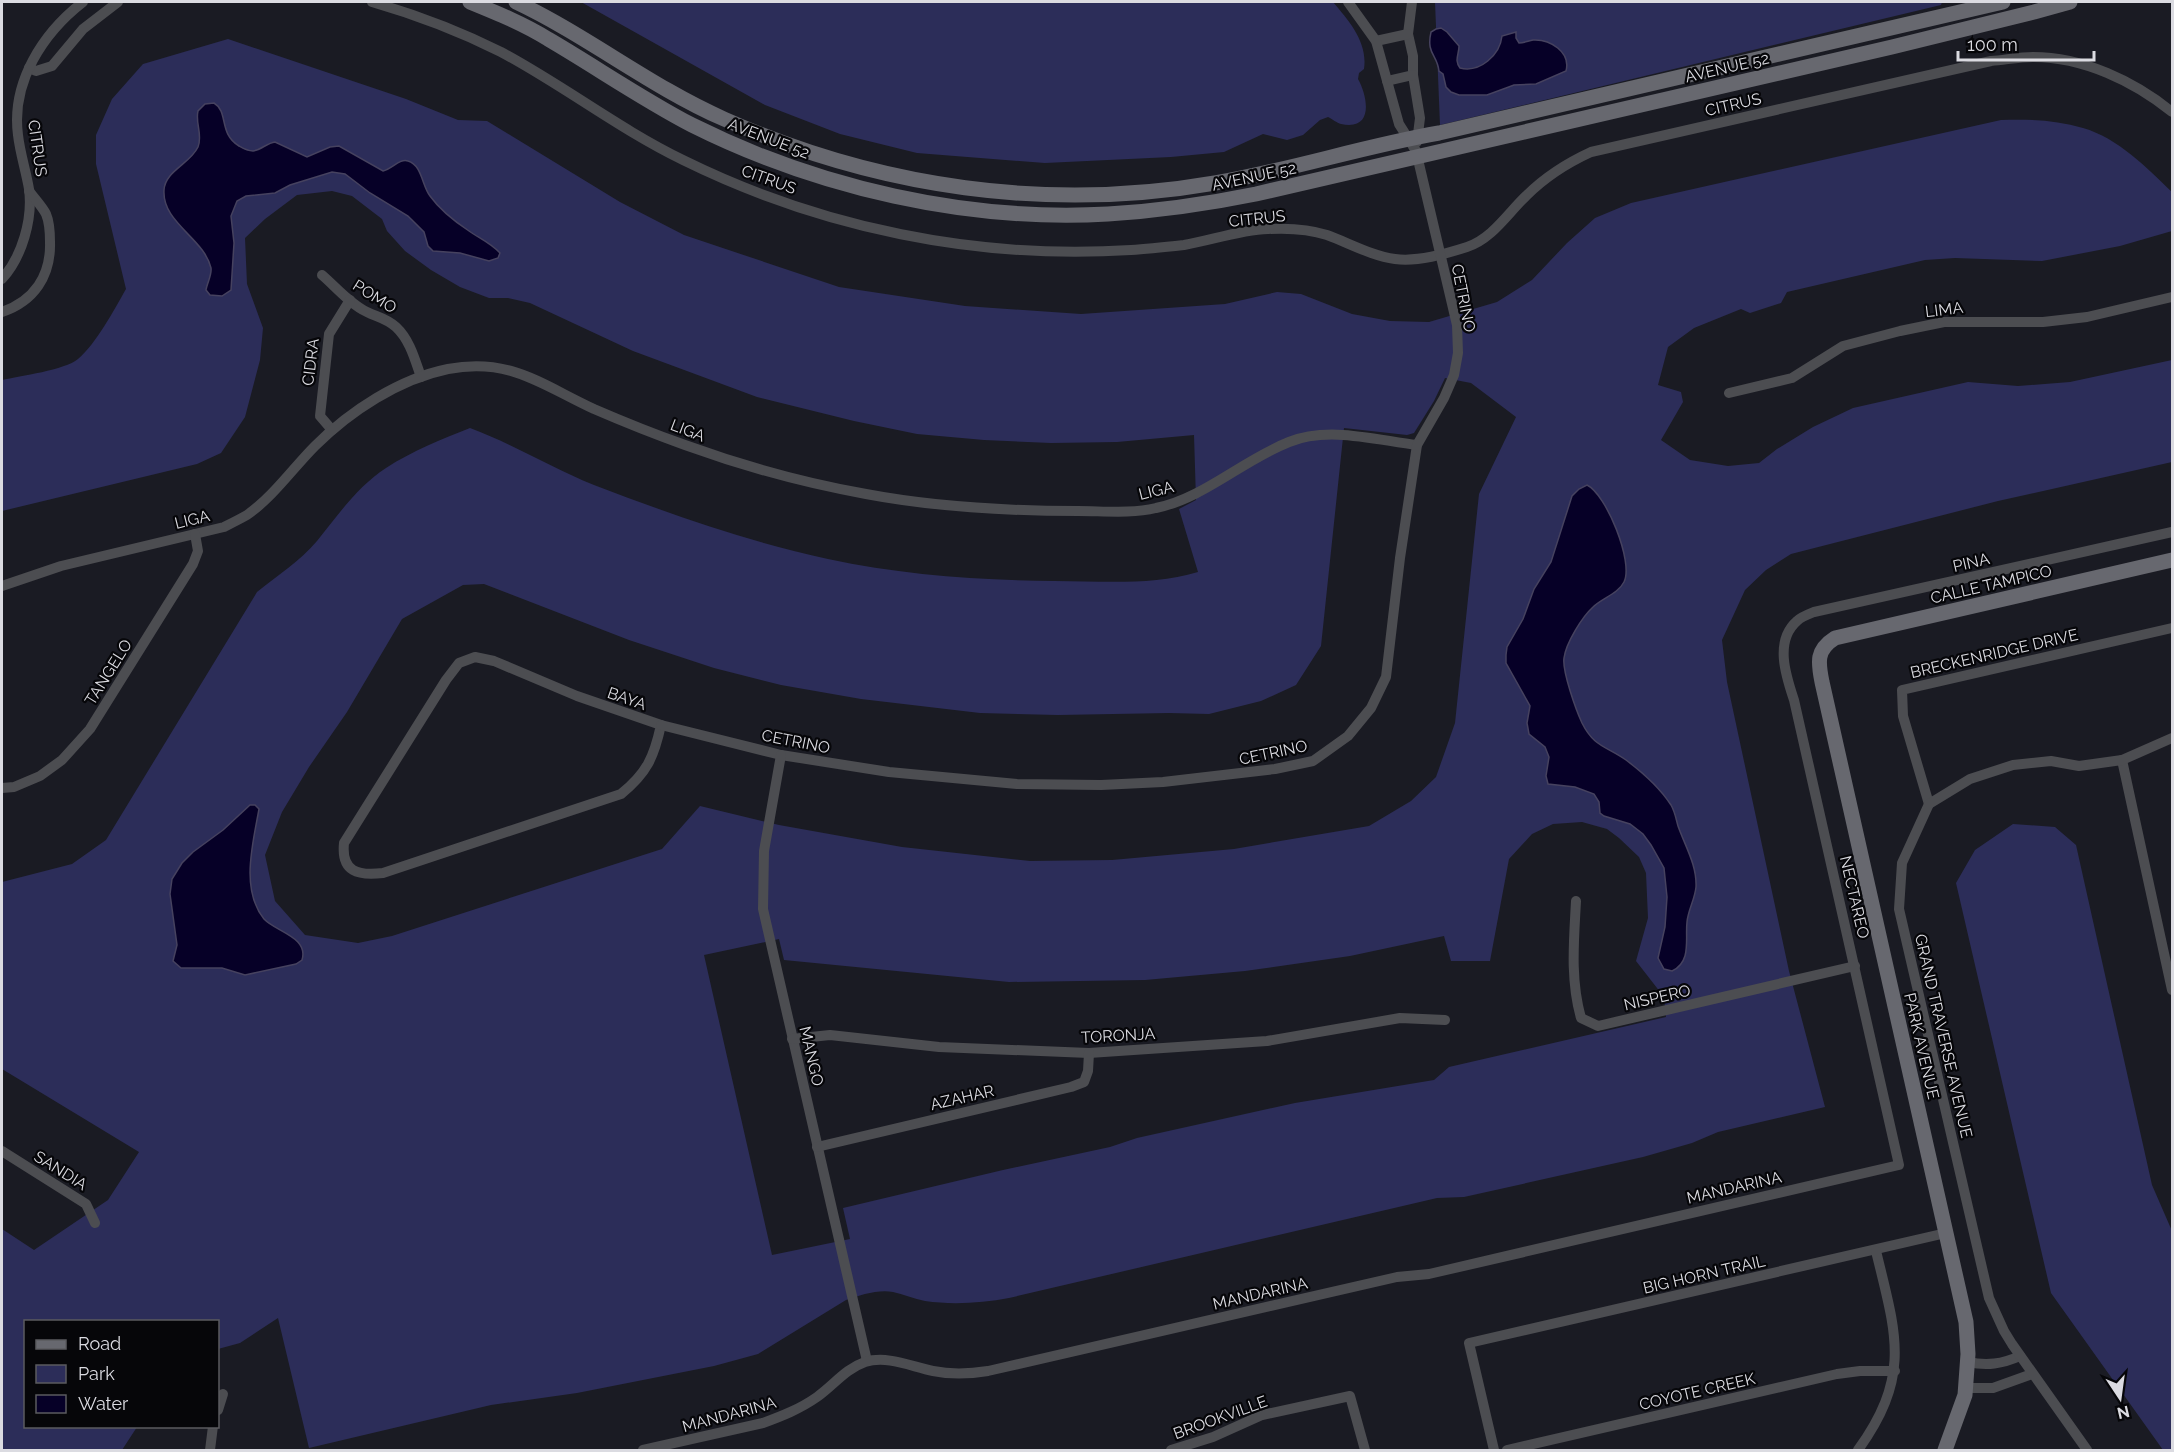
<svg xmlns="http://www.w3.org/2000/svg" width="2174" height="1452" font-family="Raleway,sans-serif">
	<rect width="100%" height="100%" fill="#1a1b23"/>
	<g fill="#2c2d59" fill-rule="evenodd">
		<path d="M581,2H1333C1349,21 1368,42 1364,69L1359,73L1358,79C1368,97 1374,131 1341,124C1337,123 1332,119 1328,117L1320,120L1303,135L1287,140L1263,134L1224,152L1171,157L1045,163L917,153L840,134L765,105Z"/>
		<polygon points="1435,2 1942,2 1941,5 1440,125"/>
		<path d="M228,39L406,99L458,120L487,121L620,202L684,235L839,287L965,306L1081,314L1225,304L1277,292L1301,294L1352,314L1390,321L1429,322L1497,302L1532,280L1567,243L1595,218L1631,203L2001,120C2029,119 2056,120 2083,128C2118,138 2147,168 2172,192V231L2120,246L2042,261L1955,258L1925,260L1787,292L1781,303L1750,313L1741,309L1694,328L1668,347L1658,385L1681,392L1683,402L1661,440L1690,460L1728,466L1759,463L1777,449L1813,427L1853,408L1968,382L2018,386L2070,382L2172,360V462L1998,501L1791,554L1766,570L1745,590L1722,640L1727,682L1789,971L1825,1107L1718,1132L1692,1143L1643,1157L1464,1197L1437,1198L1009,1298C982,1303 952,1305 925,1301C914,1299 903,1294 893,1292C879,1289 860,1295 846,1300L758,1354L714,1366L577,1393L491,1405L309,1448L278,1318L240,1343L218,1349V1322H26V1426L137,1427L122,1450H2V1229L34,1250L108,1200L139,1152L2,1069V882L72,864L106,840L257,592C277,576 300,561 317,541C338,515 358,486 386,468C412,451 442,439 470,428C513,444 552,468 594,485C670,514 749,542 828,559C902,575 978,580 1054,581C1102,581 1151,586 1198,572L1179,509L1196,500L1194,435L1117,442L1051,443L984,440L917,434L854,421L757,397L633,351L530,303L508,298H489L460,287L431,270L405,251L387,231L382,219L352,196L332,191L297,195L265,219L245,238L247,284L263,328L260,360L245,417L221,453L197,464L2,511V380C20,376 65,370 78,359C96,344 114,310 126,289L96,164V135L112,99L143,64ZM1445,378L1471,383L1516,417L1479,494L1455,723L1436,777L1411,801L1369,826L1234,849L1112,860L1030,861L902,847L779,825L700,806L662,849L392,936L358,943L305,935L275,901L265,855L282,812L309,767L347,712L402,619L463,585L484,584L629,640L714,668L781,685L861,699L980,713L1058,715L1169,713L1209,714L1261,701L1296,685L1321,646L1344,428L1407,435L1414,433L1434,401ZM1582,822L1607,829L1619,838L1639,857L1646,873L1648,918L1636,961L1664,997L1666,1017L1449,1067L1434,1080L1295,1103L1137,1138L1110,1147L1003,1170L843,1208L850,1239L772,1255L704,955L779,939L784,960L1009,982L1145,980L1245,971L1350,956L1444,936L1451,961H1490L1509,859L1532,834L1553,824Z"/>
		<polygon points="2013,824 2055,827 2076,845 2152,1185 2172,1231 2172,1450 2163,1450 2051,1293 1956,883 1975,850"/>
	</g>
	<g fill="#060027" stroke="#46425f" stroke-width="1.5">
		<path d="M1441,28L1447,32L1459,46C1459,55 1454,60 1460,68C1480,73 1500,55 1502,36L1516,32V38L1519,43C1524,43 1528,41 1533,40C1550,39 1571,52 1566,71L1536,84L1514,85L1487,95H1459L1451,92L1446,87L1443,74L1439,71C1437,54 1426,54 1431,32L1436,29Z"/>
		<path d="M214,103C229,112 218,133 239,146C244,149 247,151 253,151C261,150 267,143 275,142L307,157L330,147L339,146L383,171C392,169 400,158 408,161C422,165 422,186 430,196C440,210 454,221 469,231C479,238 491,243 500,253L498,258L489,261L460,253L433,251L428,246L424,232L408,216L370,193L345,174L332,172L290,185L275,193L246,196L237,201L231,216L234,243L231,290L222,296L210,295L206,290C207,283 212,275 211,268C204,238 162,223 164,190C165,171 190,164 198,147C203,135 195,123 198,111L205,104Z"/>
		<path d="M1587,485C1606,494 1634,562 1624,582C1618,594 1602,598 1593,607C1582,617 1566,643 1564,658C1562,671 1576,710 1582,723C1594,747 1606,746 1626,760C1642,772 1660,788 1671,805C1675,812 1676,819 1678,826C1685,846 1697,865 1696,887C1695,899 1688,910 1687,922C1685,938 1692,962 1672,971L1664,969L1658,958L1665,927L1667,897L1664,868L1651,845L1643,834L1630,824L1604,816L1600,813L1599,802L1594,794L1575,787L1548,784L1546,776L1549,757L1545,747L1529,734L1527,723L1530,706L1506,663V655L1507,647L1523,619L1534,589L1551,562L1572,496L1579,489Z"/>
		<path d="M250,805H255L259,809C253,843 240,889 264,919C276,932 309,937 302,960L296,964L245,975L222,968H181L173,961L177,945L170,894L172,879L182,863L193,852L223,830Z"/>
	</g>
	<g fill="none" stroke-linecap="round" stroke-linejoin="round">
		<g stroke="#4c4d51" stroke-width="10">
			<path d="M372,2C417,15 459,31 501,52C563,85 619,129 683,160C821,228 977,260 1131,250C1148,249 1166,247 1184,245C1212,240 1240,230 1268,229C1287,228 1309,229 1327,235C1349,243 1372,256 1395,259C1418,262 1445,254 1467,247C1492,239 1508,213 1526,196C1545,177 1567,163 1591,152L1991,61C2005,60 2019,57 2033,57C2083,57 2134,81 2172,112"/>
			<polyline points="1412,2 1408,34 1413,56 1413,75 1420,118 1417,142"/>
			<polyline points="1376,41 1408,34"/>
			<polyline points="29,68 36,71 52,66 83,29 118,2"/>
			<polyline points="1387,81 1413,75"/>
			<path d="M322,275C336,287 350,304 367,312C377,317 386,318 396,327C410,340 415,360 421,377"/>
			<path d="M2,279C22,257 33,219 29,189C26,171 20,153 18,135C11,82 43,33 83,2"/>
			<path d="M2,312C34,301 51,276 50,242C50,233 49,221 46,214C42,206 34,198 29,191"/>
			<polyline points="1729,393 1792,378 1843,346 1900,331 1944,322 2043,322 2087,317 2172,297"/>
			<polyline points="332,430 320,416 329,334 350,300"/>
			<path d="M2,586L61,566L224,527C232,523 240,519 247,515C273,497 293,468 315,446C350,411 399,379 448,369C510,357 542,385 594,409C624,422 654,434 685,445C743,466 804,483 866,494C935,507 1007,511 1078,511C1104,511 1131,514 1156,508C1204,498 1243,460 1289,442C1328,426 1376,440 1417,445"/>
			<path d="M475,657L494,661L577,696L661,725C654,757 647,773 621,794L383,873C358,876 341,872 344,843L446,680L459,663Z"/>
			<polyline points="661,725 781,755 889,772 1017,784 1101,785 1163,782 1275,769 1313,761 1348,736 1371,708 1386,677 1400,558 1417,445 1444,398 1454,375 1458,353 1457,325 1416,151 1399,124 1376,41 1348,2"/>
			<polyline points="781,755 764,851 763,909 867,1361"/>
			<polyline points="2122,760 2172,990"/>
			<polyline points="2,788 14,787 40,776 62,760 90,729 193,564 198,551 195,534"/>
			<polyline points="1929,804 1903,716 1902,690 2172,628"/>
			<path d="M1576,901C1574,940 1570,979 1581,1018L1598,1026L1855,966"/>
			<polyline points="792,1039 830,1035 939,1047 1089,1053 1267,1041 1400,1018 1445,1020"/>
			<polyline points="817,1147 1071,1087 1084,1082 1088,1071 1089,1053"/>
			<polyline points="2,1151 86,1204 95,1223"/>
			<path d="M1968,1362C1987,1366 2002,1364 2020,1356"/>
			<polyline points="1965,1388 1993,1388 2032,1374"/>
			<polyline points="218,1410 223,1394"/>
			<polyline points="210,1450 213,1426"/>
			<path d="M643,1450L763,1423C782,1416 800,1409 817,1397C834,1385 845,1369 865,1362C888,1355 912,1367 933,1371C952,1375 970,1374 988,1371L1397,1277L1429,1274L1899,1165L1794,700C1786,676 1774,641 1797,621C1801,617 1809,614 1814,612L2172,532"/>
			<polyline points="1171,1450 1213,1437 1262,1415 1350,1396 1365,1450"/>
			<polyline points="1494,1450 1469,1343 1946,1233"/>
			<polyline points="1507,1450 1837,1374 1860,1371 1895,1371"/>
			<path d="M1858,1450C1912,1375 1896,1334 1876,1251"/>
			<polyline points="2087,1450 2012,1344 2004,1331 1989,1298 1899,909 1902,863 1929,804 1970,779 2013,765 2051,761 2079,766 2122,760 2172,738"/>
		</g>
		<g stroke="#67686f" stroke-width="15">
			<path d="M470,2C497,13 524,24 548,39C596,67 642,99 692,125C818,188 967,222 1108,214C1158,211 1207,204 1256,194L1892,47L2034,12L2070,2"/>
			<path d="M516,2C588,36 651,87 724,119C879,188 1048,212 1215,183C1291,170 1364,146 1439,133L2003,2"/>
			<path d="M1945,1450L1965,1395L1968,1354L1966,1322L1822,682C1818,662 1816,650 1835,638L2172,560"/>
		</g>
	</g>
	<g text-anchor="middle" stroke-width="4.5" stroke-linejoin="round" paint-order="stroke">
		<g font-size="16" fill="#dbdbe1" stroke="#060609">
			<text transform="translate(1727 67) rotate(-13)" y="6">AVENUE 52</text>
			<text transform="translate(1733 104) rotate(-13)" y="6">CITRUS</text>
			<text transform="translate(769 138) rotate(21)" y="6">AVENUE 52</text>
			<text transform="translate(38 148) rotate(82)" y="6">CITRUS</text>
			<text transform="translate(1254 176) rotate(-12)" y="6">AVENUE 52</text>
			<text transform="translate(769 179) rotate(20)" y="6">CITRUS</text>
			<text transform="translate(1257 218) rotate(-6)" y="6">CITRUS</text>
			<text transform="translate(375 296) rotate(32)" y="6">POMO</text>
			<text transform="translate(1464 298) rotate(79)" y="6">CETRINO</text>
			<text transform="translate(1944 309) rotate(-7)" y="6">LIMA</text>
			<text transform="translate(310 362) rotate(-83)" y="6">CIDRA</text>
			<text transform="translate(688 430) rotate(21)" y="6">LIGA</text>
			<text transform="translate(1156 490) rotate(-14)" y="6">LIGA</text>
			<text transform="translate(192 519) rotate(-14)" y="6">LIGA</text>
			<text transform="translate(1971 562) rotate(-13)" y="6">PINA</text>
			<text transform="translate(1991 584) rotate(-13)" y="6">CALLE TAMPICO</text>
			<text transform="translate(1994 653) rotate(-13)" y="6">BRECKENRIDGE DRIVE</text>
			<text transform="translate(108 672) rotate(-58)" y="6">TANGELO</text>
			<text transform="translate(627 698) rotate(19)" y="6">BAYA</text>
			<text transform="translate(796 741) rotate(11)" y="6">CETRINO</text>
			<text transform="translate(1273 752) rotate(-12)" y="6">CETRINO</text>
			<text transform="translate(1855 897) rotate(77)" y="6">NECTAREO</text>
			<text transform="translate(1657 997) rotate(-13)" y="6">NISPERO</text>
			<text transform="translate(1118 1035) rotate(-3)" y="6">TORONJA</text>
			<text transform="translate(1944 1036) rotate(77)" y="6">GRAND TRAVERSE AVENUE</text>
			<text transform="translate(1922 1046) rotate(77)" y="6">PARK AVENUE</text>
			<text transform="translate(812 1056) rotate(77)" y="6">MANGO</text>
			<text transform="translate(962 1097) rotate(-13)" y="6">AZAHAR</text>
			<text transform="translate(61 1170) rotate(32)" y="6">SANDIA</text>
			<text transform="translate(1734 1187) rotate(-13)" y="6">MANDARINA</text>
			<text transform="translate(1704 1274) rotate(-13)" y="6">BIG HORN TRAIL</text>
			<text transform="translate(1260 1293) rotate(-13)" y="6">MANDARINA</text>
			<text transform="translate(1697 1391) rotate(-13)" y="6">COYOTE CREEK</text>
			<text transform="translate(729 1414) rotate(-15)" y="6">MANDARINA</text>
			<text transform="translate(1220 1417) rotate(-20)" y="6">BROOKVILLE</text>
		</g>
	</g>
	<rect width="2174" height="1452" fill="none" stroke="#dbdbe1" stroke-width="6"/>
	<rect x="24" y="1320" width="195" height="108" fill="#060609" stroke="#5b5b5f" stroke-width="1.5"/>
	<rect x="36" y="1340" width="30" height="9" fill="#67686f" stroke="#5b5b5f" stroke-width="1.5"/>
	<text x="78" y="1350" font-size="18" fill="#dbdbe1">Road</text>
	<rect x="36" y="1365" width="30" height="18" fill="#2c2d59" stroke="#5b5b5f" stroke-width="1.5"/>
	<text x="78" y="1380" font-size="18" fill="#dbdbe1">Park</text>
	<rect x="36" y="1395" width="30" height="18" fill="#060027" stroke="#5b5b5f" stroke-width="1.5"/>
	<text x="78" y="1410" font-size="18" fill="#dbdbe1">Water</text>
	<g transform="translate(2120 1398) rotate(167)" stroke="#060609" stroke-width="4.5" paint-order="stroke">
	<path d="M0-4.5L10 22L0 15L-10 22Z" fill="#dbdbe1"/>
	<text y="-9" font-size="16" font-weight="bold" text-anchor="middle" fill="#dbdbe1">N</text>
	</g>
	<path d="M1958 51v9h136v-9" fill="none" stroke="#dbdbe1" stroke-width="3"/>
	<text x="1967" y="51" font-size="18" fill="#dbdbe1" stroke="#060609" stroke-width="4.5" paint-order="stroke">100 m</text>
</svg>
